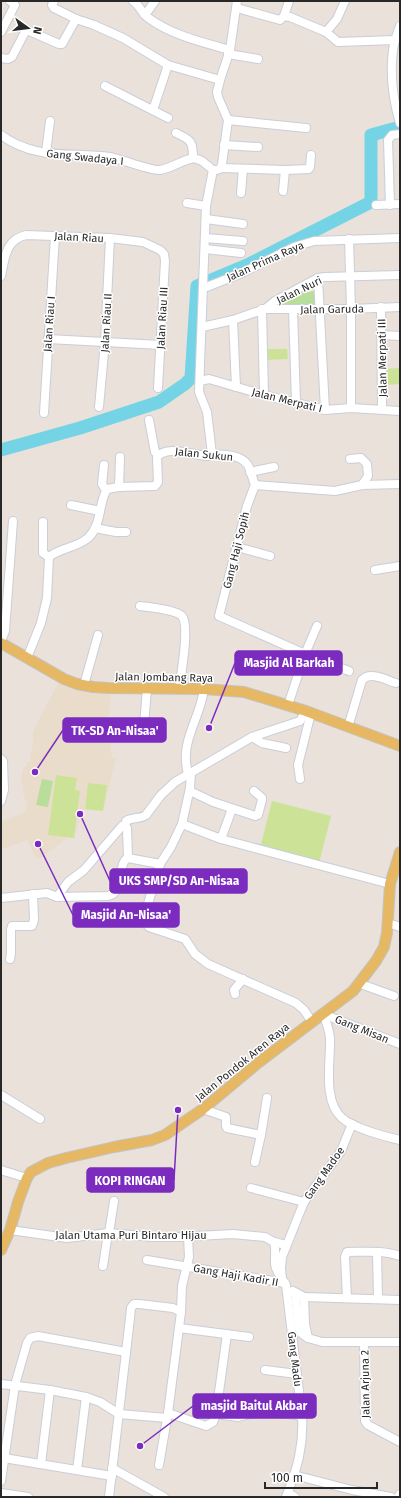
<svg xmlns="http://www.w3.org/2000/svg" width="401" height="1498" font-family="'Fira Sans',sans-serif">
	<rect width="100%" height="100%" fill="#e9e1da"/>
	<polygon fill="#eadccb" points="59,682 71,688 85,692 111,694 107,737 109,738 111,743 110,748 113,758 116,758 103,811 83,809 74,838 68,837 46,854 37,859 27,840 3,849 1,844 1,822 25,812 27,801 24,800 25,794 22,793 24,785 22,784 21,779 24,767 26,767 27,762 30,762 33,742 33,732 41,715"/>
	<g fill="#b9dd9a">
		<polygon points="314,291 315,306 270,308 292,295"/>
		<polygon points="42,779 53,781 48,807 36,805"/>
	</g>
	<g fill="#cce397">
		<polygon points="265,349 287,349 288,359 265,360"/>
		<polygon points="400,368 400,384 384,385 383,369"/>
		<polygon points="56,775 77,778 75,790 80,791 74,838 48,835"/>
		<polygon points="88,783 107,785 103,811 85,809"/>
		<polygon points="272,801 331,816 319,863 260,848"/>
	</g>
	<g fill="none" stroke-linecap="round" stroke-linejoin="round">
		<polyline stroke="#74d4e5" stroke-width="13" points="1,450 80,428 159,402 185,384 191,378 197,286 247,265 371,202 371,135 400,127"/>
		<g stroke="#c9ced9" stroke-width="10">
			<g id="minor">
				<polyline points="54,1 52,5 54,8 76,19 94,25 123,38 168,65 220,80"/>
				<path d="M133,1C140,6 142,13 147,17C171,35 201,42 230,50"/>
				<polyline points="289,1 284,16 290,17 326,32 338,42 395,40"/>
				<polyline points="237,8 280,20 284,16"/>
				<polyline points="145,15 155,1"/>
				<path d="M400,26C397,34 394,42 393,50C390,74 393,100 400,123"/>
				<polyline points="1,32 15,5 10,1"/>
				<polyline points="326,32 337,19 345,1"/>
				<polyline points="228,54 258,59"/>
				<polyline points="1,58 8,59 12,57 25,32 27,30 59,44 62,44 76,19"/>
				<polyline points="105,86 168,118"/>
				<polyline points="153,110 168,65"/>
				<polyline points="228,120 306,128"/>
				<path d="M176,133C191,140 193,141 193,158"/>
				<path d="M1,135C35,160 70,152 110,157C122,159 150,171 160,170C172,168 182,160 194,158L202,161L213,170"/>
				<polyline points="224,145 258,147"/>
				<polyline points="46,153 50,121"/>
				<polyline points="221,168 285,170 309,169 310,167 311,155"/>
				<path d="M213,170C218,170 221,170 222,164L228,120L218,97L217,92L220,80L230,50L237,1"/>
				<polyline points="283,191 285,170"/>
				<polyline points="241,193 243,169"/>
				<polyline points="187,203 206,206"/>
				<polyline points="376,205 400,204"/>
				<polyline points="390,205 388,140 392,135 400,134"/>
				<polyline points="206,219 243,224"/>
				<polyline points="205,238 243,241"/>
				<polyline points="349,239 351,309 351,408"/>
				<polyline points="205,249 241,253"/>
				<path d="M1,276C5,258 5,240 26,235L110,238L143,242L160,250L164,254L165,261L158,388"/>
				<polyline points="318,278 325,410"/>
				<polyline points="204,288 242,273 294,247 314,241 400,238"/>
				<polyline points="381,307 382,409"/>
				<polyline points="262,309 264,395"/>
				<polyline points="265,309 351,309 400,307"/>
				<polyline points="293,309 296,402"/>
				<polyline points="233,320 236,387"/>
				<polyline points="202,327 233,320 265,309 275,301 318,278 325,277 400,275"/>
				<polyline points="381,335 400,336"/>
				<polyline points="48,339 161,345"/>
				<polyline points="200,381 209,379 264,395 325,410 351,408 400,411"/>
				<polyline points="99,407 105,342 110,238"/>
				<polyline points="44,413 55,236"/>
				<polyline points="149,420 155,452 158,455"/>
				<polyline points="212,454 207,412 199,392 206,206 213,170"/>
				<polyline points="350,459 361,458 367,464 368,476 362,485"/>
				<polyline points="104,465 102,484 106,490"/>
				<polyline points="250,472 274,467"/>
				<polyline points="255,485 247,506 219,616 314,658 349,671"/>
				<polyline points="255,485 335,491 362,485 400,484"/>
				<polyline points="119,487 120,457"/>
				<polyline points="71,505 100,511"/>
				<polyline points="43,522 43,553 49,557"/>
				<polyline points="95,528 116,532 126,532"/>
				<polyline points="237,547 270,556"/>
				<polyline points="375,570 400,566"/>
				<path d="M140,606C149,607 176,610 182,616C190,626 181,675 179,689"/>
				<polyline points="1,641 5,631 13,521"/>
				<path d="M27,658L41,623L47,598L49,557C60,548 76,548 88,538C102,525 98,504 107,489L119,487L155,486L158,482L157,457C167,444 195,456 209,456L212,454C223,455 240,454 247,464C251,469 252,478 255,485"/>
				<polyline points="84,685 98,635"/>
				<polyline points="288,705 305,654 317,626"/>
				<polyline points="144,725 147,689"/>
				<path d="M348,727L362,680C370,671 386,680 396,683"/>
				<polyline points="252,737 262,743 286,748"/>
				<polyline points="1,759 3,761 4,790 1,801"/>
				<polyline points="191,772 190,788 182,824 171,847 160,864 144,917 145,923 149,927 185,939 195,954 208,964 296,1003 304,1010 312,1022"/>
				<path d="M188,774C179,741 200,720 204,689"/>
				<polyline points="300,779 298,765 311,713"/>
				<polyline points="190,791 213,802 255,816 258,815 262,800 262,798 254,791"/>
				<polyline points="182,824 221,839 390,884"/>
				<path d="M125,826L126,821C133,817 141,819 146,815L161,795L175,782L252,737L300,721L306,711"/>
				<polyline points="221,839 232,809"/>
				<polyline points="128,858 160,864"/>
				<polyline points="1,898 47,893 57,897 108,896 113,894 116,891 123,864 125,860 128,858 127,828 125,826 122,826 84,870 68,882 57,897"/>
				<polyline points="388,923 400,927"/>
				<polyline points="10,959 11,954 11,930 12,926 32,926 34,920 33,894"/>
				<polyline points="358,983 394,996"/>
				<polyline points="235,994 234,990 243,979"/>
				<path d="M323,1014C326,1021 329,1029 330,1038C331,1061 322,1100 342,1118C353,1128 386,1137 400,1140"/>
				<polyline points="323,1014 400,1044"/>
				<polyline points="1,1095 40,1119"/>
				<polyline points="203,1109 226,1117 226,1126 227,1128 261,1135 267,1098"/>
				<polyline points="255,1162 261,1135"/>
				<polyline points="1,1170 27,1178"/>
				<polyline points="251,1188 304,1202"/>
				<polyline points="10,1230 67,1238 108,1233 153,1237 179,1237 233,1234 265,1237 274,1242 286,1245"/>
				<polyline points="109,1233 114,1201"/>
				<path d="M274,1242C278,1257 270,1263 281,1277"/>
				<polyline points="377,1252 378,1298"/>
				<polyline points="147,1260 285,1283"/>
				<polyline points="103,1266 108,1233"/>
				<polyline points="293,1291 304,1297 400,1300"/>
				<polyline points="295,1293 299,1328 301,1333 308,1338 322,1342 400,1342"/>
				<polyline points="304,1297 305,1324 308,1338"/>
				<path d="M347,1298L345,1257L347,1252C365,1252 383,1250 400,1256"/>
				<polyline points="181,1312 182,1286 189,1257 188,1236"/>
				<polyline points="179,1328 249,1337"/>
				<polyline points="364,1342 365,1421 368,1425 400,1442"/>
				<polyline points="265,1370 297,1374"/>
				<polyline points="1,1384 50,1390 86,1397 100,1402 119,1414 167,1418"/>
				<polyline points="168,1413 206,1426 213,1422 216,1414 227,1334"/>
				<polyline points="216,1414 238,1417 258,1412 270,1411 302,1416"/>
				<polyline points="4,1458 112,1476"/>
				<polyline points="41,1464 50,1390"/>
				<polyline points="112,1468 164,1497"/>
				<polyline points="77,1470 86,1397"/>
				<polyline points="294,1475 352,1490 391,1497"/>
				<polyline points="1,1481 15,1385 27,1343 30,1338 38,1336 126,1352"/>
				<polyline points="1,1493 28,1497"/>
				<polyline points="288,1493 295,1497"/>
				<polyline points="109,1497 130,1318 131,1308 134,1304 139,1304 173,1308 181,1312 168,1413 159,1465"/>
				<path d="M286,1497C297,1470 304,1445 302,1416L286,1285L282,1279L281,1268L282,1257L304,1202L341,1151L352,1124"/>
				<polyline points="398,1497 400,1494"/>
			</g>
		</g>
		<g stroke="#c3c3c3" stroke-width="12">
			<g id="major">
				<polyline points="1,643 64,679 77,684 93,687 108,688 204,689 244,692 306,711 400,746"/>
				<polyline points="1,1250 10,1230 18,1202 27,1178 31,1172 48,1163 66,1158 114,1147 152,1140 165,1135 203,1109 258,1063 353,991 376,961 384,947 387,933 390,884 400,852"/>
			</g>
		</g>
		<use href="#minor" stroke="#fff" stroke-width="8"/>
		<use href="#major" stroke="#e6b863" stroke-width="10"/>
	</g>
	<g text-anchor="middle" stroke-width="3" stroke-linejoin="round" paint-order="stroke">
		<g font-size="11" fill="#282828" stroke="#fff">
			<text transform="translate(85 157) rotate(6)" y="4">Gang Swadaya I</text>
			<text transform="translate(79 237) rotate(3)" y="4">Jalan Riau</text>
			<text transform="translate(265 261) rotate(-24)" y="4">Jalan Prima Raya</text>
			<text transform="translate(299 290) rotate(-26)" y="4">Jalan Nuri</text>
			<text transform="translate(332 309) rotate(-1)" y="4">Jalan Garuda</text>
			<text transform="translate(162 318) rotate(-87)" y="4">Jalan Riau III</text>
			<text transform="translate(106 323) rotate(-87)" y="4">Jalan Riau II</text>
			<text transform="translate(49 324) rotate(-86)" y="4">Jalan Riau I</text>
			<text transform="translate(382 358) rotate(-91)" y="4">Jalan Merpati III</text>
			<text transform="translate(287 400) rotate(14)" y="4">Jalan Merpati I</text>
			<text transform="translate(204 454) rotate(6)" y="4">Jalan Sukun</text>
			<text transform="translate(236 550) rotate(-76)" y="4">Gang Haji Sopih</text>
			<text transform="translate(164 677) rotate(1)" y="4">Jalan Jombang Raya</text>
			<text transform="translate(362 1029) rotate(22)" y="4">Gang Misan</text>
			<text transform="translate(242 1062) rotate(-39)" y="4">Jalan Pondok Aren Raya</text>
			<text transform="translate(324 1173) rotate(-55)" y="4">Gang Madoe</text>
			<text x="131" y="1239">Jalan Utama Puri Bintaro Hijau</text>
			<text transform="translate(236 1275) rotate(10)" y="4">Gang Haji Kadir II</text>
			<text transform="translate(295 1359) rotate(83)" y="4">Gang Madu</text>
			<text transform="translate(365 1384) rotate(-91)" y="4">Jalan Arjuna 2</text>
		</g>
	</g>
	<path fill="none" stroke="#7b2cbf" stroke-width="1.5" d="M209 728L235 663M35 772L63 730M80 814L110 881M38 844L73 915M178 1110L174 1180M140 1446L193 1406"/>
	<g fill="#7b2cbf" stroke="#fff" stroke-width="1.5">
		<circle cx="209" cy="728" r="4"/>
		<circle cx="35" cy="772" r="4"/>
		<circle cx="80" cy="814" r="4"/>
		<circle cx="38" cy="844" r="4"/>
		<circle cx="178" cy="1110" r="4"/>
		<circle cx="140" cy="1446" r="4"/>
	</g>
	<g fill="#7b2cbf" stroke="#7b2cbf" stroke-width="1.5">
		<rect x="235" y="651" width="107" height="24" rx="4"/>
		<rect x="63" y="718" width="103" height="24" rx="4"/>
		<rect x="110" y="869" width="137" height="24" rx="4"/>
		<rect x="73" y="903" width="106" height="24" rx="4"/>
		<rect x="87" y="1168" width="87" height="24" rx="4"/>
		<rect x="193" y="1394" width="123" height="24" rx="4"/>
	</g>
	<g font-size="12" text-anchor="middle" font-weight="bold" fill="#fff">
		<text x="289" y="667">Masjid Al Barkah</text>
		<text x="115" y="735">TK-SD An-Nisaa'</text>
		<text x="179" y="885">UKS SMP/SD An-Nisaa</text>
		<text x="126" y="919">Masjid An-Nisaa'</text>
		<text x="130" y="1185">KOPI RINGAN</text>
		<text x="254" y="1410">masjid Baitul Akbar</text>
	</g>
	<rect width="401" height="1498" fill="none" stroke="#282828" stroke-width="4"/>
	<g transform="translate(28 28) rotate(104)" stroke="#ffffff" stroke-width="3" paint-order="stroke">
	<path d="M0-3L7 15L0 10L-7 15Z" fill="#282828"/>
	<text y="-6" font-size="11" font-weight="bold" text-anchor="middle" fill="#282828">N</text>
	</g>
	<path d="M265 1482v6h112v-6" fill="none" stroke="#282828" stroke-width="2"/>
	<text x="271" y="1482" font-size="12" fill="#282828" stroke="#ffffff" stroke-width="3" paint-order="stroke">100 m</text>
</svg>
